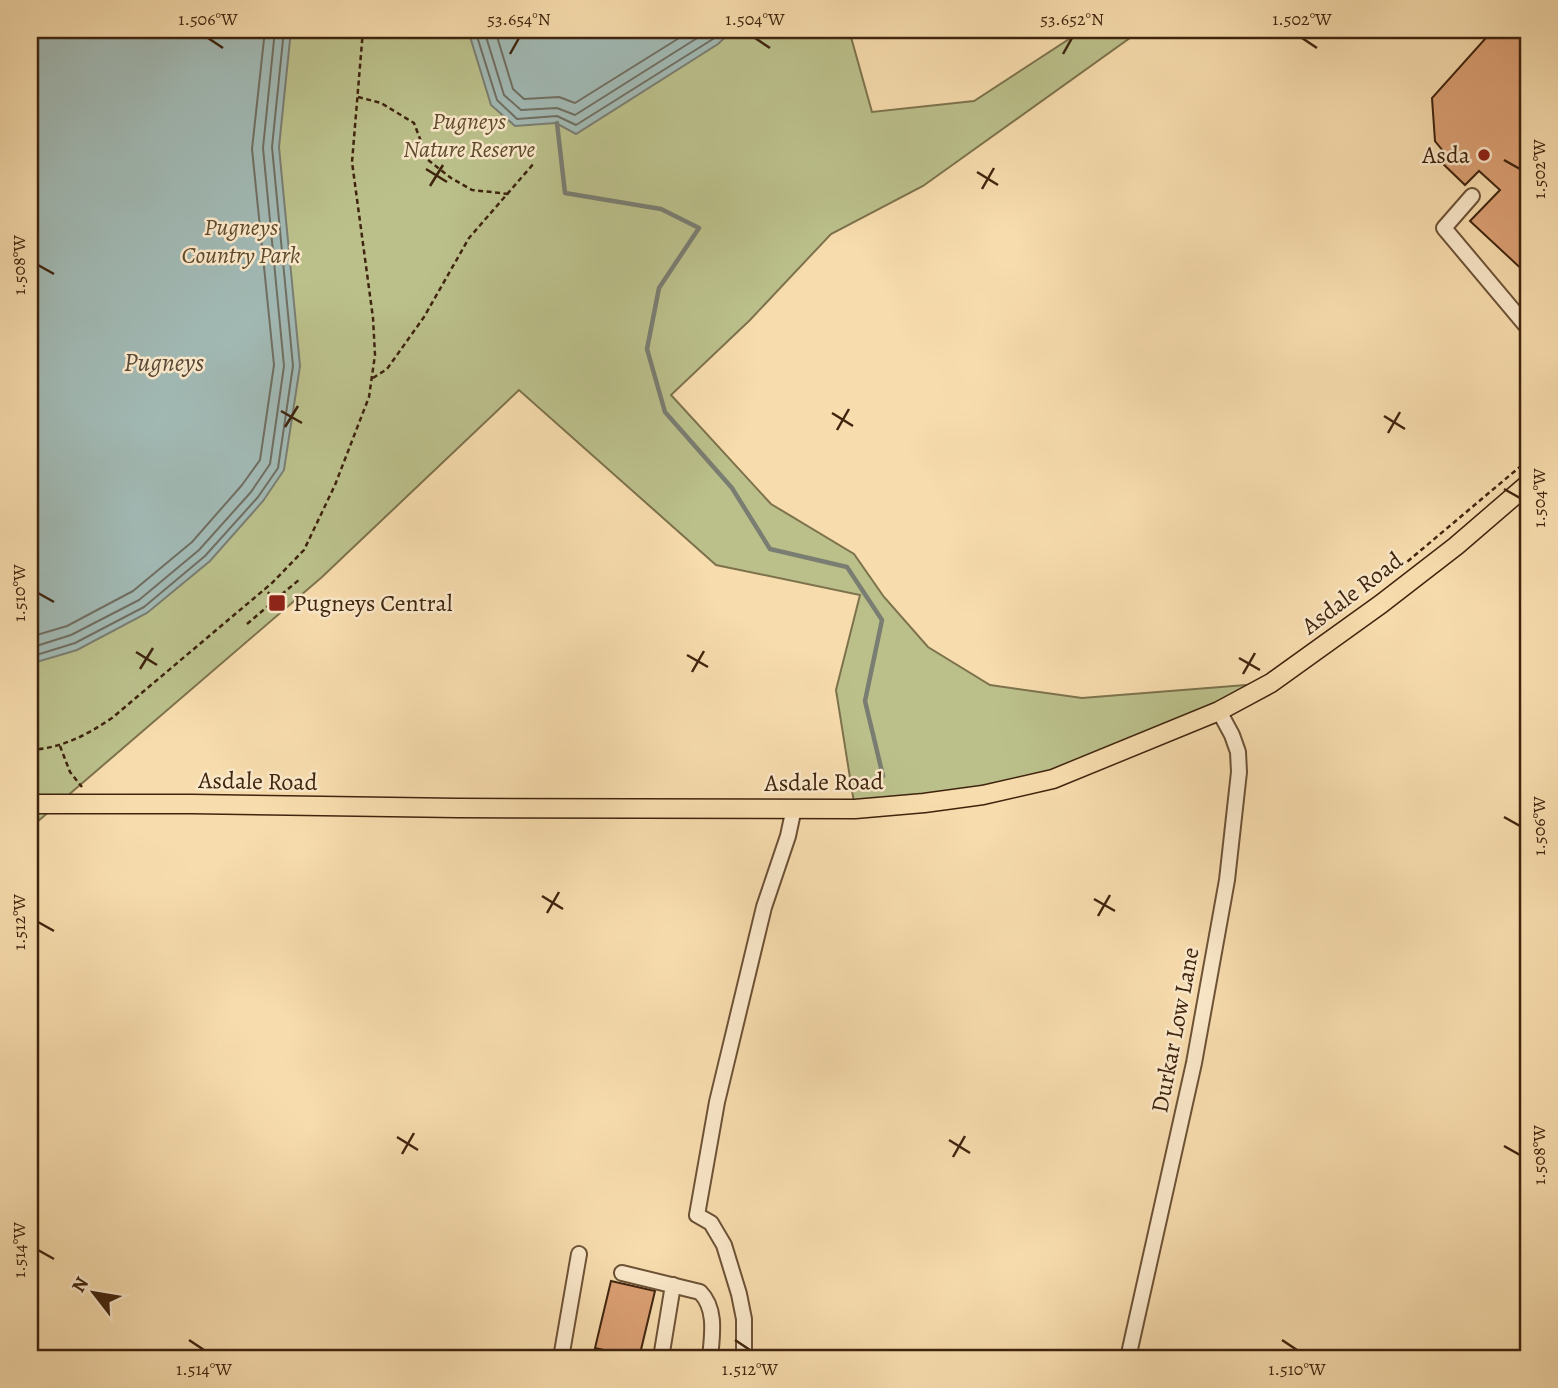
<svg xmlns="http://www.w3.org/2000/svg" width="1558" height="1388" font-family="Alegreya,serif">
	<rect width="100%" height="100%" fill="#f7dcad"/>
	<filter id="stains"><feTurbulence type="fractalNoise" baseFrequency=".00286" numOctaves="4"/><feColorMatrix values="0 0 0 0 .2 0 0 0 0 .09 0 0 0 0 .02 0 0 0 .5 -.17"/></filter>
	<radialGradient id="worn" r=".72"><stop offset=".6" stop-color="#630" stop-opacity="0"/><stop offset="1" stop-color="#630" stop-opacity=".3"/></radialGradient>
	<polygon fill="#bbc08b" stroke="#7d724c" stroke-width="2" points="30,30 849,30 872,112 974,101 1083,30 1141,30 923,186 831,234 750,320 671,395 771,504 854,554 884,597 928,647 990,685 1082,698 1271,683 1053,779 855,809 836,690 860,595 716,565 519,390 322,577 30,828"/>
	<g fill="#a1b9b4" stroke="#7a7d72" stroke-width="2">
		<polygon points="30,30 291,30 279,147 300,366 284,470 263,501 210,561 147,613 77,650 30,664"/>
		<polygon points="468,30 733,30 718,44 576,134 556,123 515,126 491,105"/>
	</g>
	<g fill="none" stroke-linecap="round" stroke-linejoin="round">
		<g stroke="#706e61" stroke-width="2">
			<polyline points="475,30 497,100 517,119 557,116 576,125 713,39 723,30"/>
			<polyline points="484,30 504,95 521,110 557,108 575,115 710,30"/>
			<polyline points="495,30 513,89 524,99 559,97 575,103 692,30"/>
			<polyline points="30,637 67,626 133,591 192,542 242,485 260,460 274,365 252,149 265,30"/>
			<polyline points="30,648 71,635 139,600 199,550 251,492 270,464 284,366 263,148 275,30"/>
			<polyline points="30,657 75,643 144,607 205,556 258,497 278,468 293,366 272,147 284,30"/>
		</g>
		<polyline stroke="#7a7d72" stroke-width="4.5" points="557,123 565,193 661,209 699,228 659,288 647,349 665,412 732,488 770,549 847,567 882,620 865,701 883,776"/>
	</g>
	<g fill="#dba074" stroke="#3f240e" stroke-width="2">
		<polygon points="1493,30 1528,30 1528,275 1470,221 1500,190 1479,171 1465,185 1438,159 1443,151 1435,141 1432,98"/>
		<polygon points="611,1281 655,1291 639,1358 595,1348"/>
	</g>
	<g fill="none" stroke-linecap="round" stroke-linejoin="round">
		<g stroke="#6d5236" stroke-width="18">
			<g id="minor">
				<polyline points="1472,196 1444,228 1528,328"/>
				<path d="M622,1273L700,1292C717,1309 712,1336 710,1358"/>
				<polyline points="561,1358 579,1254"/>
				<polyline points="661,1358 673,1285"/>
				<polyline points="744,1358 744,1319 739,1294 724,1245 711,1223 697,1215 717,1102 764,907 788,836 794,808"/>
				<polyline points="1128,1358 1194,1063 1227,880 1239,772 1238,752 1232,735 1219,711"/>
			</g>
		</g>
		<g stroke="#3f240e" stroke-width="21">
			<polyline id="major" points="30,804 191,804 458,808 855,809 924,803 983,795 1053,779 1219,711 1271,683 1381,604 1456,546 1528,484"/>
		</g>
		<g stroke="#3f240e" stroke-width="2.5" stroke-dasharray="5 3.5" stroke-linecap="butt">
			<polyline points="358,97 381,103 414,123 428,160 451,178 472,190 509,194"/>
			<polyline points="373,378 387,369 424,317 469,238 535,162"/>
			<polyline points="1401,567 1528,460"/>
			<polyline points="275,600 300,579"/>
			<polyline points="247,624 275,600 265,589"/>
			<polyline points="60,746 70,772 82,787"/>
			<path d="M30,750C62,748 85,736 112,718L272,583L304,550L335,485L369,397L375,355L373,318L352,162L363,30"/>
		</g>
		<use href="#minor" stroke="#fae8ca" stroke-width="14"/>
		<use href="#major" stroke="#f7dcad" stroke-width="18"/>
	</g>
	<path fill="none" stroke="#3f240e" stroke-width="2.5" d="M208,38L223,48M755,38L770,48M1302,38L1317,48M510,54L519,38M1063,54L1072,38M1504,160L1520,169M426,169L447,182M977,172L998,185M430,186L443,165M982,189L994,168M38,265L54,274M281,411L302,423M832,413L853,426M1384,416L1405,429M285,427L298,406M837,430L849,409M1388,433L1400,412M1504,489L1520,498M38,593L54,602M136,652L157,665M687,655L708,667M1239,658L1260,670M140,669L153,648M692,672L704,651M1243,674L1255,653M1504,817L1520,826M542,896L563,909M1094,899L1115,911M547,913L559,892M1098,916L1110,895M38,922L54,931M397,1137L418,1150M949,1140L970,1153M1504,1146L1520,1155M402,1154L414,1133M953,1157L965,1136M38,1250L54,1259M189,1340L204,1350M735,1340L750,1350M1282,1340L1297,1350"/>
	<g fill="#8f2418" stroke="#fae8ca" stroke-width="2.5">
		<circle cx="1484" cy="155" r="7"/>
		<rect x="268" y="594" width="18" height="18" rx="3.5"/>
	</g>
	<g text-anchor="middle" stroke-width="5" stroke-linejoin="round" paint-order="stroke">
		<g font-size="24" font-style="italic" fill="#5e4b2d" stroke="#fae8ca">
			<text x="469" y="129">Pugneys<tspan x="469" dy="28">Nature Reserve</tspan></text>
			<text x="241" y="235">Pugneys<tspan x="241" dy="28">Country Park</tspan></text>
		</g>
		<g font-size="24" fill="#3f240e" stroke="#fae8ca" text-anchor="end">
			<text x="1470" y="163">Asda</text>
			<text x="293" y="611" text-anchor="start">Pugneys Central</text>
		</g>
		<g font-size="24" fill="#3f240e" stroke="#fae8ca">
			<text transform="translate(1352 593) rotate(-37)" y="8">Asdale Road</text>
			<text transform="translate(258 781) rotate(1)" y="8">Asdale Road</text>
			<text transform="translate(824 782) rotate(-1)" y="8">Asdale Road</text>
			<text transform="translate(1175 1030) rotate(-79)" y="8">Durkar Low Lane</text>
		</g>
		<g font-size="26" font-style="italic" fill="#584938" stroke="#fae8ca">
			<text x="164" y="371">Pugneys</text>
		</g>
	</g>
	<rect width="1558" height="1388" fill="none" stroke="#f7dcad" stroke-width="77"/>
	<g transform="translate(94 1293) rotate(301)" stroke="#fae8ca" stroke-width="5" paint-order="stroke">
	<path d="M0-5L12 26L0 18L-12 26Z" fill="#3f240e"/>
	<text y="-10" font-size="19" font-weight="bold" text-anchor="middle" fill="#3f240e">N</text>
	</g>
	<rect x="38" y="38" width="1482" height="1312" fill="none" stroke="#3f240e" stroke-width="2.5"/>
	<g font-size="18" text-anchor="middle" fill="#3f240e">
		<text x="208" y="25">1.506°W</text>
		<text x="519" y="25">53.654°N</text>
		<text x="755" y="25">1.504°W</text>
		<text x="1072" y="25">53.652°N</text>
		<text x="1302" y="25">1.502°W</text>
		<text transform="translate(1539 169) rotate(-90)" y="6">1.502°W</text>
		<text transform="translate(19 265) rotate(-90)" y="6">1.508°W</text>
		<text transform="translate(1539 498) rotate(-90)" y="6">1.504°W</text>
		<text transform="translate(19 593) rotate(-90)" y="6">1.510°W</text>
		<text transform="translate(1539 826) rotate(-90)" y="6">1.506°W</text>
		<text transform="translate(19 922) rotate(-90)" y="6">1.512°W</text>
		<text transform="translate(1539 1155) rotate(-90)" y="6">1.508°W</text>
		<text transform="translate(19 1250) rotate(-90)" y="6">1.514°W</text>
		<text x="204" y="1375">1.514°W</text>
		<text x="750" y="1375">1.512°W</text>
		<text x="1297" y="1375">1.510°W</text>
	</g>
	<rect width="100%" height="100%" filter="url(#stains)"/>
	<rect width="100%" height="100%" fill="url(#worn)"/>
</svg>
